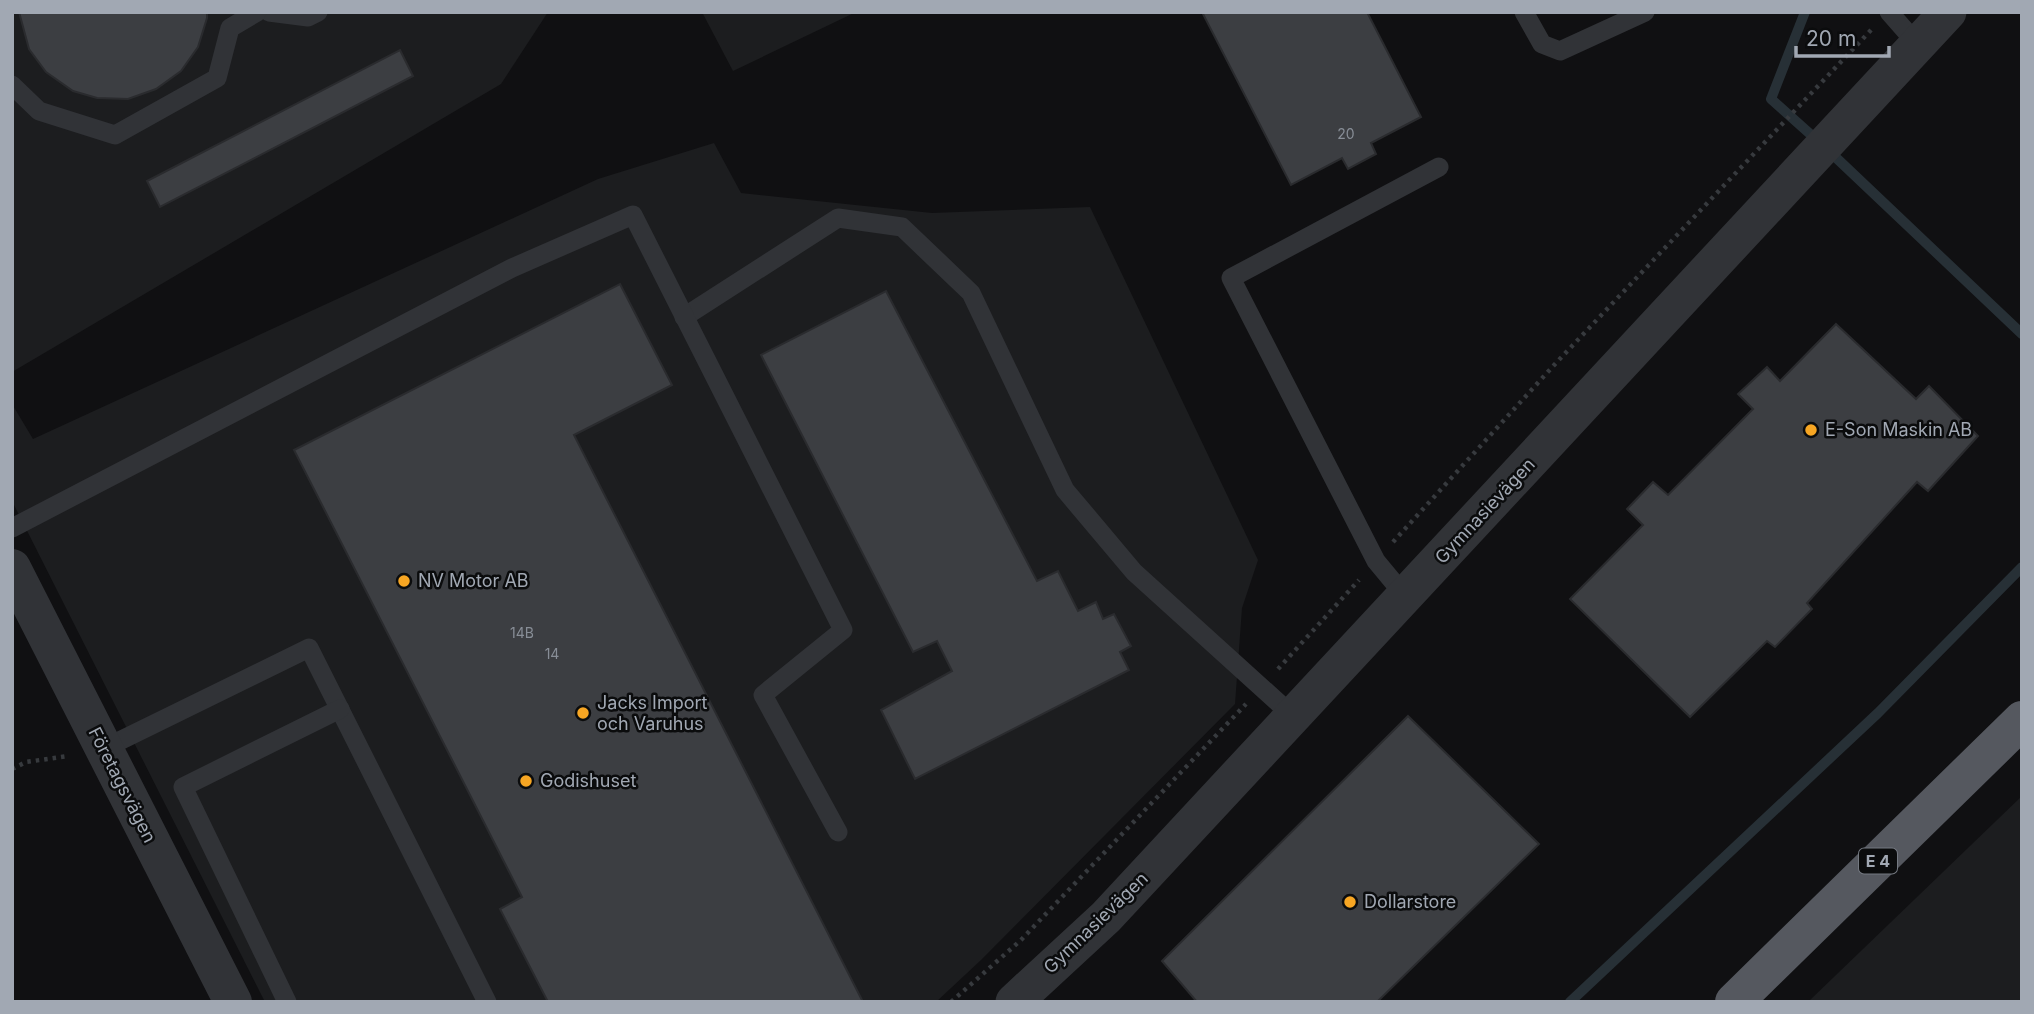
<svg xmlns="http://www.w3.org/2000/svg" width="2034" height="1014" font-family="Inter,sans-serif">
	<rect width="100%" height="100%" fill="#101012"/>
	<g fill="#1c1d1f">
		<polygon points="12,12 548,12 501,84 12,372"/>
		<polygon points="702,12 856,12 733,71"/>
		<polygon points="714,143 741,193 932,213 1090,207 1258,560 1242,608 1235,704 981,960 936,1002 265,1002 12,501 12,404 33,439 598,179"/>
		<polygon points="2022,796 2022,1002 1808,1002"/>
	</g>
	<g fill="none" stroke-linecap="round" stroke-linejoin="round">
		<g stroke="#273036" stroke-width="10">
			<polyline points="1805,12 1771,99 1818,141"/>
			<polyline points="1829,151 2022,334"/>
			<polyline points="1570,1002 1878,713 2022,567"/>
		</g>
	</g>
	<g fill="#3c3e42" stroke="#2a2b2e" stroke-width="2">
		<polygon points="19,12 207,12 207,18 198,47 181,71 156,89 128,99 97,98 73,91 46,72 29,49"/>
		<polygon points="1202,12 1367,12 1421,117 1371,143 1376,154 1348,169 1342,158 1291,185"/>
		<polygon points="400,50 413,76 160,207 147,181"/>
		<polygon points="620,284 672,385 574,435 863,1002 548,1002 500,909 522,897 294,450"/>
		<polygon points="886,291 1037,581 1058,571 1078,611 1096,602 1103,619 1114,614 1131,646 1120,652 1129,670 915,779 881,710 952,671 937,641 913,652 761,355"/>
		<polygon points="1836,324 1916,399 1929,386 1978,436 1928,491 1917,482 1807,603 1812,609 1775,647 1767,641 1690,717 1570,599 1643,525 1627,509 1653,482 1668,495 1753,409 1738,394 1767,367 1780,381"/>
		<polygon points="1408,716 1539,844 1377,1002 1197,1002 1162,961"/>
	</g>
	<g fill="none" stroke-linecap="round" stroke-linejoin="round">
		<g stroke="#373a3e" stroke-width="4.5" stroke-dasharray="3.5 5" stroke-linecap="butt">
			<polyline points="1393,542 1556,363 1872,29"/>
			<polyline points="1278,669 1359,580"/>
			<polyline points="12,769 26,762 68,756"/>
			<polyline points="951,1002 1021,940 1246,704"/>
		</g>
		<g stroke="#313337" stroke-width="19">
			<polyline points="269,12 308,17 318,12"/>
			<polyline points="1524,12 1542,44 1560,51 1645,12"/>
			<polyline points="1889,12 1918,45"/>
			<polyline points="12,85 39,111 115,135 217,78 230,28 257,12"/>
			<polyline points="684,317 838,218 902,227 971,293 1065,490 1134,572 1293,716"/>
			<polyline points="12,528 512,268 633,215 843,630 763,695 838,832"/>
			<polyline points="1405,596 1376,561 1231,278 1439,167"/>
			<polyline points="103,749 309,648 487,1002"/>
			<polyline points="287,1002 183,787 340,709"/>
		</g>
		<polyline stroke="#313337" stroke-width="37" points="1014,1002 1106,917 1948,12"/>
		<polyline stroke="#313337" stroke-width="38" points="12,568 233,1002"/>
		<polyline stroke="#55585f" stroke-width="38" points="1734,1002 2022,720"/>
	</g>
	<g fill="#f7a623" stroke="#0b0c0d" stroke-width="2.5">
		<circle cx="1811" cy="430" r="7"/>
		<circle cx="404" cy="581" r="7"/>
		<circle cx="583" cy="713" r="7"/>
		<circle cx="526" cy="781" r="7"/>
		<circle cx="1350" cy="902" r="7"/>
	</g>
	<g text-anchor="middle" stroke-width="5" stroke-linejoin="round" paint-order="stroke">
		<g font-size="14" fill="#888e97">
			<text x="1346" y="139">20</text>
			<text x="522" y="638">14B</text>
			<text x="552" y="659">14</text>
		</g>
		<rect fill="#0b0c0d" stroke="#747981" stroke-width="2" x="1859" y="848.5" width="38" height="25" rx="5"/>
		<g font-size="16" font-weight="bold" fill="#a1a8b3">
			<text x="1878" y="867">E 4</text>
		</g>
		<g font-size="18" fill="#a1a8b3" stroke="#0b0c0d" text-anchor="start">
			<text x="1825" y="436">E-Son Maskin AB</text>
			<text x="418" y="587">NV Motor AB</text>
			<text x="597" y="709">Jacks Import<tspan x="597" dy="21">och Varuhus</tspan></text>
			<text x="540" y="787">Godishuset</text>
			<text x="1364" y="908">Dollarstore</text>
		</g>
		<g font-size="18" fill="#a1a8b3" stroke="#0b0c0d">
			<text transform="translate(1485 511) rotate(-47)" y="6">Gymnasievägen</text>
			<text transform="translate(122 785) rotate(63)" y="6">Företagsvägen</text>
			<text transform="translate(1096 923) rotate(-44)" y="6">Gymnasievägen</text>
		</g>
	</g>
	<rect width="2034" height="1014" fill="none" stroke="#a1a8b3" stroke-width="28"/>
	<path d="M1796 46v10h93v-10" fill="none" stroke="#a1a8b3" stroke-width="3.5"/>
	<text x="1806" y="46" font-size="21" fill="#a1a8b3" stroke="#0b0c0d" stroke-width="5" paint-order="stroke">20 m</text>
</svg>
